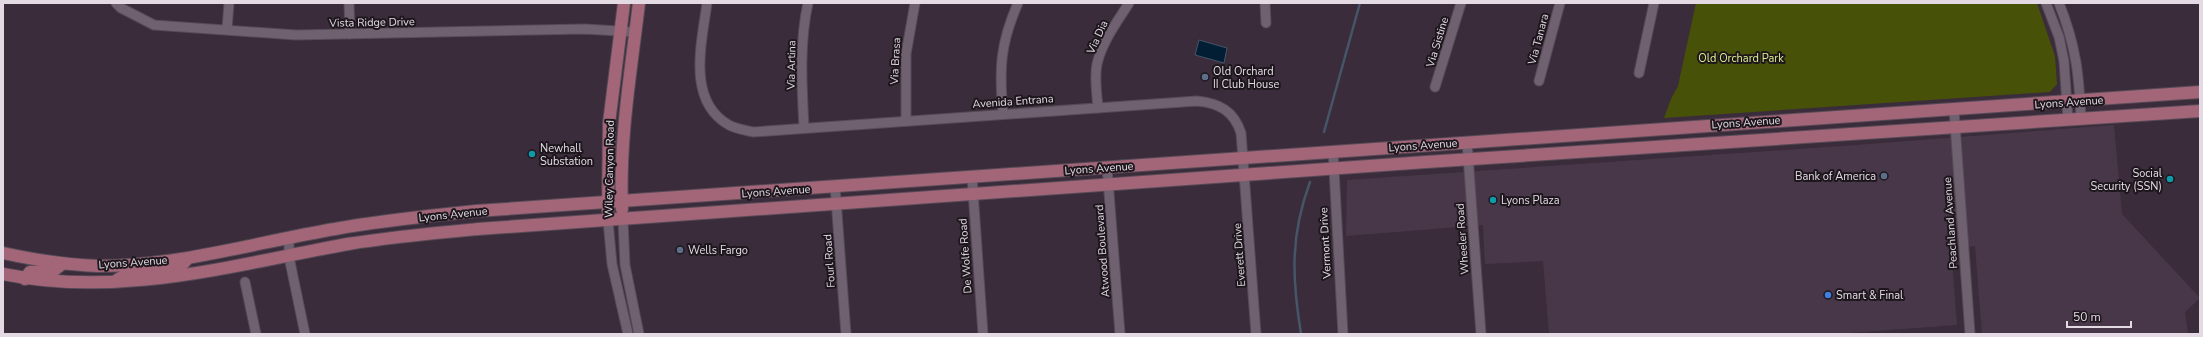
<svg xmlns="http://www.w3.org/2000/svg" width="2203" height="337" font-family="'Nunito Sans',sans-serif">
	<rect width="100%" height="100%" fill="#3a2c3a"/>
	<polygon fill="#483748" points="2114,125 2122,214 2200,298 2185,312 2188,334 1982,334 1975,246 1951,248 1957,325 1835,334 1549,334 1543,261 1485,264 1483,225 1346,236 1347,180 1843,146"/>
	<polygon fill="#485108" points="1696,3 2037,3 2055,56 2057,84 2050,92 1664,118 1671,99 1678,86"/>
	<polygon fill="#011e34" stroke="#455668" points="1199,40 1227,48 1224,63 1195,55"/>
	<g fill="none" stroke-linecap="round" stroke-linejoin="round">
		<g stroke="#455668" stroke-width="2.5">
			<polyline points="1324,132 1360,3"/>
			<path d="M1301,334C1292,278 1290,236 1310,182"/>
		</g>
		<g stroke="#574b57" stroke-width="11">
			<g id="minor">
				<polyline points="116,3 121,8 154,25 296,35 585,29 635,32"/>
				<polyline points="349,3 350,34"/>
				<path d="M707,3C702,42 686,101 729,125C736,129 746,130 753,132L1197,101C1219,103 1234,111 1241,133L1256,334"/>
				<polyline points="1265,3 1266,23"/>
				<polyline points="2046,3 2059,37 2064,61 2068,120"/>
				<path d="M2059,3C2076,46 2079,74 2081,119"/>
				<polyline points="227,29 229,3"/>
				<polyline points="1639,73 1654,3"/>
				<polyline points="1539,81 1560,3"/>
				<polyline points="1435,87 1461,3"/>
				<path d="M1098,108C1097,94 1094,79 1097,64C1102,42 1117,22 1129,3"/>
				<polyline points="1954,110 1970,334"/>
				<path d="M1003,113C999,69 1000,44 1018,3"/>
				<polyline points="906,121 906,54 915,3"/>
				<path d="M804,128C802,87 799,44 808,3"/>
				<polyline points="1467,142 1481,334"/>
				<polyline points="1333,151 1343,334"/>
				<polyline points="1107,167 1120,334"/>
				<polyline points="972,177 983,334"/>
				<polyline points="835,186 846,334"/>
				<polyline points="623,220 625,265 639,334"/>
				<polyline points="608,221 612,264 628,334"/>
				<polyline points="289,238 289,257 305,334"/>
				<polyline points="245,282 256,334"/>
			</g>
		</g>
		<g stroke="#574b57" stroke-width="14">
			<g id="major">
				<path d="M622,209C619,140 631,71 639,3"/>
				<polyline points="608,211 609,123 624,3"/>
				<path d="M3,253C35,260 66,265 99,266C179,266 257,242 335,229C382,220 429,216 476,211L2200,92"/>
				<path d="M3,274C122,298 232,265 348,244C391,237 435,233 478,229L1426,162L2200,111"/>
				<polyline points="25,279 30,272 53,271 62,264"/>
				<polyline points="117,280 129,273 181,266 187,259"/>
			</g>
		</g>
		<use href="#minor" stroke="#706170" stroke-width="9"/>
		<use href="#major" stroke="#a36679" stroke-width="12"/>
	</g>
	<g fill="#5c6f8a" stroke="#1d171d" stroke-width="1.5">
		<circle cx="1205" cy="77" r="4"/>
		<circle cx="1884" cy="176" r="4"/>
		<circle cx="680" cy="250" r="4"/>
	</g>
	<g fill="#0f9aa8" stroke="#1d171d" stroke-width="1.5">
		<circle cx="532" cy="154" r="4"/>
		<circle cx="2170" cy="179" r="4"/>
		<circle cx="1493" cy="200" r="4"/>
	</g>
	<circle fill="#3f7fe0" stroke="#1d171d" stroke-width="1.5" cx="1828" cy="295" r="4"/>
	<g text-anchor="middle" stroke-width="4" stroke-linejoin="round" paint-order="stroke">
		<g font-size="11" fill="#e3dae3" stroke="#1d171d">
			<text transform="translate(372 22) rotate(-1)" y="4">Vista Ridge Drive</text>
			<text transform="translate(1097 37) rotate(-65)" y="4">Via Dia</text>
			<text transform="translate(1538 39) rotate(-75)" y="4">Via Tanara</text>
			<text transform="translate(1437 42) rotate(-73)" y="4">Via Sistine</text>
			<text transform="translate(895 61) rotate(-87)" y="4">Via Brasa</text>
			<text transform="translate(791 65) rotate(-89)" y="4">Via Artina</text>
			<text transform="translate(1013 101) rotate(-4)" y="4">Avenida Entrana</text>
			<text transform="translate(2069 102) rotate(-4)" y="4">Lyons Avenue</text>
			<text transform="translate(1746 122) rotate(-4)" y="4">Lyons Avenue</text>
			<text transform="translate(1423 145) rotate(-4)" y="4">Lyons Avenue</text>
			<text transform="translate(1099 168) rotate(-4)" y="4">Lyons Avenue</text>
			<text transform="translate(609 169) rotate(-89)" y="4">Wiley Canyon Road</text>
			<text transform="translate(776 191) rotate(-4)" y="4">Lyons Avenue</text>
			<text transform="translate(453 214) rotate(-6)" y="4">Lyons Avenue</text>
			<text transform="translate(1950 223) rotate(-94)" y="4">Peachland Avenue</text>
			<text transform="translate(1462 239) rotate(-94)" y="4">Wheeler Road</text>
			<text transform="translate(1325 243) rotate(-93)" y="4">Vermont Drive</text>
			<text transform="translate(1102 251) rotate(-94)" y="4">Atwood Boulevard</text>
			<text transform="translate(1239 255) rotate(-94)" y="4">Everett Drive</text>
			<text transform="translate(965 256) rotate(-94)" y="4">De Wolfe Road</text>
			<text transform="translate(829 261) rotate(-94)" y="4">Fourl Road</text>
			<text transform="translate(133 262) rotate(-4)" y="4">Lyons Avenue</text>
		</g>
		<g font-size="11" fill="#deef8e" stroke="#1d171d">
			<text x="1741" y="62">Old Orchard Park</text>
		</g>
		<g font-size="11" fill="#e3dae3" stroke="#1d171d" text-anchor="start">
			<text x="1213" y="75">Old Orchard<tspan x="1213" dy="13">II Club House</tspan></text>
			<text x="540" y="152">Newhall<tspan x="540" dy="13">Substation</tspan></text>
			<text x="2162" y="177" text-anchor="end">Social<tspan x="2162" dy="13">Security (SSN)</tspan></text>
			<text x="1876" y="180" text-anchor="end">Bank of America</text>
			<text x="1501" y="204">Lyons Plaza</text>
			<text x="688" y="254">Wells Fargo</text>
			<text x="1836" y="299">Smart &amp; Final</text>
		</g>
	</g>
	<rect width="2203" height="337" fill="none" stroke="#e3dae3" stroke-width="8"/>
	<path d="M2067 321v6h64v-6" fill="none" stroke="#e3dae3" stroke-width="2"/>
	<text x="2073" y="321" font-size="12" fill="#e3dae3" stroke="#1d171d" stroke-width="3" paint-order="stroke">50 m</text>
</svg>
